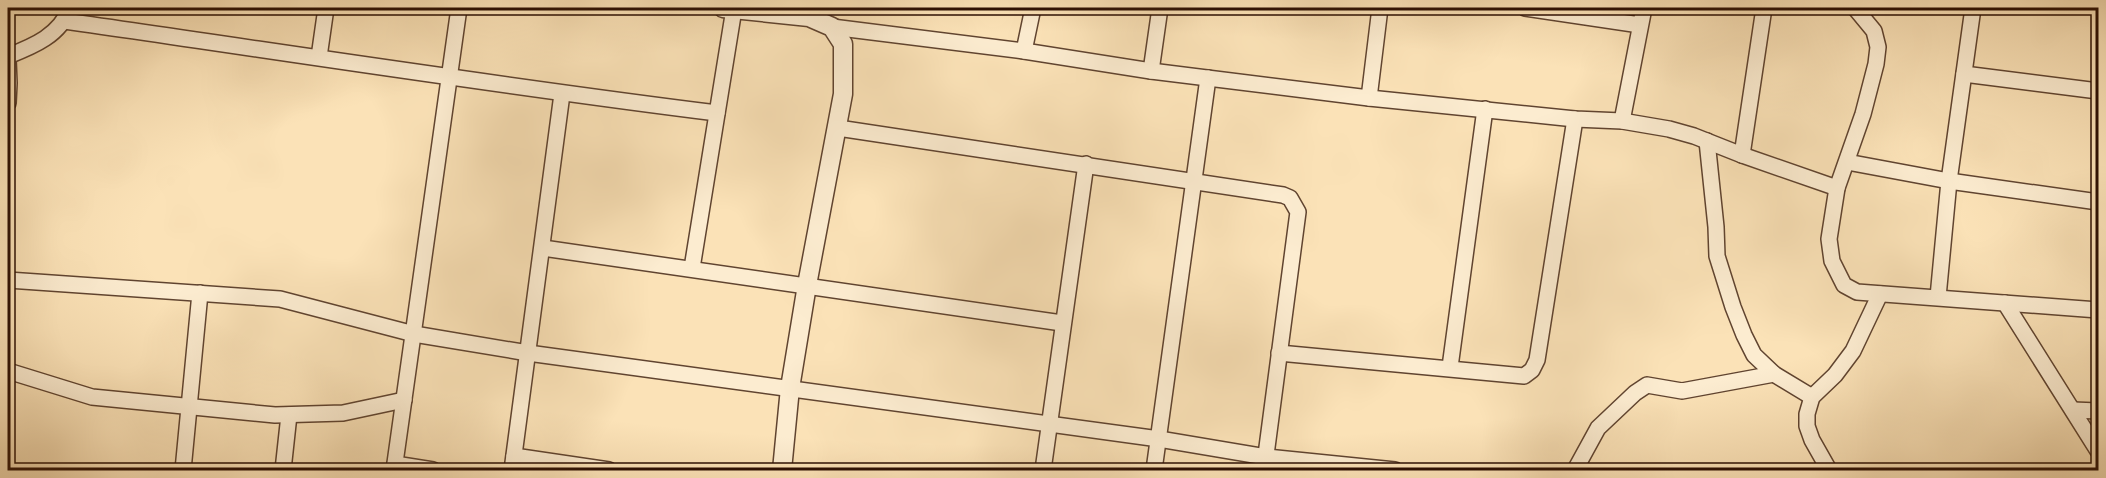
<svg xmlns="http://www.w3.org/2000/svg" width="2106" height="478" font-family="Cardo,serif">
	<rect width="100%" height="100%" fill="#fbe2b7"/>
	<filter id="stains"><feTurbulence type="fractalNoise" baseFrequency=".00333" numOctaves="4"/><feColorMatrix values="0 0 0 0 .2 0 0 0 0 .09 0 0 0 0 .02 0 0 0 .5 -.17"/></filter>
	<radialGradient id="worn" r=".72"><stop offset=".6" stop-color="#630" stop-opacity="0"/><stop offset="1" stop-color="#630" stop-opacity=".3"/></radialGradient>
	<g fill="none" stroke-linecap="round" stroke-linejoin="round">
		<g stroke="#604430" stroke-width="18">
			<g id="minor">
				<polyline points="1525,8 1640,25"/>
				<polyline points="1855,8 1874,31 1878,47 1876,64 1863,114 1837,188 1829,239 1832,261 1844,285 1857,292 2098,310"/>
				<path d="M65,21C282,52 499,86 717,113"/>
				<polyline points="832,27 1024,51 1151,71 1369,98 1575,119 1622,121 1669,129 1694,136 1742,155 1837,188"/>
				<polyline points="1024,51 1033,8"/>
				<path d="M8,56C34,46 60,35 70,8"/>
				<polyline points="319,57 326,8"/>
				<polyline points="8,59 9,83 8,103"/>
				<polyline points="1151,71 1160,8"/>
				<polyline points="1964,74 2098,91"/>
				<polyline points="1369,98 1380,8"/>
				<polyline points="1622,121 1644,8"/>
				<polyline points="838,128 1283,195 1290,198 1298,212 1264,470"/>
				<polyline points="1707,141 1716,227 1717,256 1733,307 1744,335 1754,355 1774,374 1812,397"/>
				<polyline points="1742,155 1764,8"/>
				<polyline points="1847,162 1949,181 2098,202"/>
				<polyline points="543,248 1062,323"/>
				<polyline points="692,268 734,9"/>
				<polyline points="8,280 280,299 414,334 528,353 1159,439 1266,457 1395,470"/>
				<polyline points="1938,297 1949,181 1973,8"/>
				<polyline points="2005,303 2098,451"/>
				<polyline points="1279,353 1524,376 1532,370 1537,360 1575,119"/>
				<polyline points="1450,367 1485,109"/>
				<polyline points="8,371 92,397 275,415 343,413 404,400"/>
				<polyline points="2073,410 2098,411"/>
				<polyline points="514,456 609,470"/>
				<polyline points="395,464 433,470"/>
				<polyline points="183,470 200,293"/>
				<polyline points="283,470 289,415"/>
				<polyline points="394,470 459,8"/>
				<polyline points="512,470 562,94"/>
				<polyline points="1043,470 1086,164"/>
				<polyline points="1154,470 1208,78"/>
				<polyline points="1575,470 1598,428 1635,393 1647,385 1682,391 1774,374"/>
				<polyline points="1829,470 1812,440 1807,426 1807,414 1812,397 1835,375 1853,351 1880,294"/>
			</g>
		</g>
		<g stroke="#604430" stroke-width="21">
			<polyline id="tertiary" points="723,8 809,17 832,27 843,44 843,94 807,285 790,388 782,470"/>
		</g>
		<use href="#minor" stroke="#fcecd0" stroke-width="15"/>
		<use href="#tertiary" stroke="#fcecd0" stroke-width="18"/>
	</g>
	<rect width="2106" height="478" fill="none" stroke="#fbe2b7" stroke-width="30"/>
	<rect x="9" y="9" width="2088" height="460" fill="none" stroke="#2c0f03" stroke-width="3"/>
	<rect x="15" y="15" width="2076" height="448" fill="none" stroke="#2c0f03" stroke-width="1.5"/>
	<rect width="100%" height="100%" filter="url(#stains)"/>
	<rect width="100%" height="100%" fill="url(#worn)"/>
</svg>
